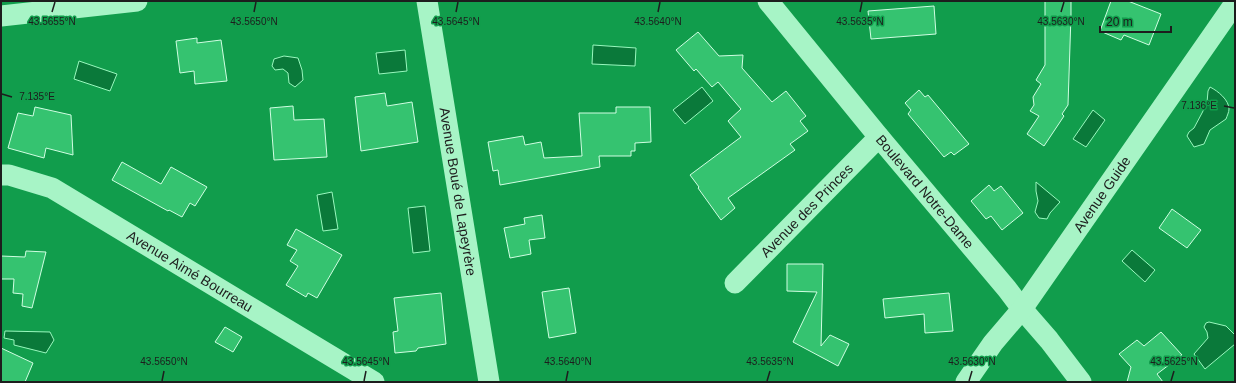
<svg xmlns="http://www.w3.org/2000/svg" width="1236" height="383" font-family="Helvetica,sans-serif">
	<rect width="100%" height="100%" fill="#119d4c"/>
	<g fill="#0a793a" stroke="#99f8be">
		<polygon points="593,45 636,48 635,66 592,64"/>
		<polygon points="405,50 407,71 379,74 376,53"/>
		<polygon points="284,56 298,58 302,70 303,80 295,87 289,83 288,73 283,69 275,70 272,66 274,59"/>
		<polygon points="79,61 117,74 110,91 74,79"/>
		<polygon points="702,87 713,101 685,124 673,110"/>
		<path d="M1210,87C1218,91 1229,100 1229,109C1229,112 1227,116 1226,119L1210,130L1204,144L1194,147L1187,136L1189,132L1194,128L1202,113L1207,103L1208,91Z"/>
		<polygon points="1093,110 1105,120 1086,147 1073,139"/>
		<polygon points="1036,182 1060,202 1050,213 1047,219 1039,218 1035,212 1038,201 1036,191"/>
		<polygon points="332,192 338,229 323,231 317,195"/>
		<polygon points="425,206 430,251 413,253 408,208"/>
		<polygon points="1132,250 1155,270 1145,282 1122,261"/>
		<polygon points="1209,322 1226,326 1235,335 1235,344 1205,369 1194,354 1208,338 1207,332 1204,327 1206,323"/>
		<polygon points="5,331 50,332 54,340 46,353 14,345 14,340 4,338"/>
	</g>
	<g fill="#35c370" stroke="#d0fee2">
		<polygon points="1045,1 1071,1 1071,15 1068,105 1062,114 1064,116 1044,146 1027,134 1039,116 1030,111 1034,105 1033,97 1041,84 1036,80 1045,65"/>
		<polygon points="1111,1 1128,1 1161,14 1149,45 1124,35 1121,40 1100,31"/>
		<polygon points="934,6 936,34 871,39 868,11"/>
		<polygon points="698,32 719,56 743,55 742,68 772,102 786,91 806,116 800,121 808,131 790,144 795,150 728,198 735,208 721,220 698,188 699,187 690,175 741,137 728,121 741,109 718,82 712,87 696,69 694,71 676,50"/>
		<polygon points="197,38 197,43 221,40 227,81 195,84 194,71 180,73 176,41"/>
		<polygon points="919,90 925,97 928,95 969,144 954,155 951,152 944,157 908,114 911,110 905,103"/>
		<polygon points="385,93 387,106 412,102 418,142 361,151 355,97"/>
		<polygon points="293,106 294,120 324,119 327,157 274,160 270,108"/>
		<polygon points="35,107 71,115 73,155 46,148 44,158 8,148 18,113 33,116"/>
		<polygon points="616,107 650,107 651,142 635,143 635,151 631,151 631,156 599,156 600,167 500,185 498,170 493,171 488,142 523,136 525,145 541,142 544,158 582,156 579,113 616,113"/>
		<polygon points="122,162 161,184 171,167 207,187 195,206 190,203 182,217 169,210 168,211 112,180"/>
		<polygon points="989,185 994,191 1001,186 1023,213 1002,230 991,216 986,219 971,201"/>
		<polygon points="1172,209 1201,230 1187,248 1159,228"/>
		<polygon points="542,215 545,238 529,240 531,254 510,258 504,228 525,224 524,218"/>
		<polygon points="296,229 342,255 317,298 308,293 306,297 286,285 298,266 290,261 297,250 287,245"/>
		<polygon points="26,251 46,252 32,308 22,306 23,294 13,293 14,279 1,279 1,256 25,257"/>
		<polygon points="787,264 823,264 821,346 830,335 849,344 838,366 793,342 817,292 787,291"/>
		<polygon points="569,288 576,333 549,338 542,292"/>
		<polygon points="441,293 446,344 418,348 416,351 395,353 393,332 398,331 394,298"/>
		<polygon points="949,293 953,331 925,333 924,314 885,318 883,299"/>
		<polygon points="225,327 242,337 233,352 215,342"/>
		<polygon points="1161,332 1182,355 1157,374 1163,382 1127,382 1131,367 1119,354 1137,340 1144,346"/>
		<polygon points="1,348 33,363 25,382 1,382"/>
	</g>
	<g fill="none" stroke-linecap="round" stroke-linejoin="round">
		<g stroke="#a7f4c6" stroke-width="21">
			<path id="s1" d="M427,1L489,382"/>
			<path id="s2" d="M768,1L879,137L1007,289L1022,309L1049,340L1081,382"/>
			<polyline points="1,16 137,1"/>
			<path id="s3" d="M1,175H9L52,188L374,382"/>
			<path id="s4" d="M735,283L879,137"/>
			<path id="s5" d="M966,382L993,343L1022,309L1235,3"/>
		</g>
	</g>
	<path fill="none" stroke="#1d1d1d" stroke-width="1.5" d="M52,12L55,2M254,12L256,2M456,12L458,2M658,12L660,2M860,12L862,2M1061,12L1064,2M2,94L12,97M1224,106L1234,108M162,381L164,371M364,381L366,371M566,381L568,371M767,381L770,371M969,381L972,371M1171,381L1174,371"/>
	<g text-anchor="middle" stroke-width="3" stroke-linejoin="round" paint-order="stroke">
		<g font-size="14" fill="#1d1d1d" stroke="#119d4c">
			<text dy="5" stroke="none"><textPath href="#s1" startOffset="193">Avenue Boué de Lapeyrère</textPath></text>
			<text dy="5" stroke="none"><textPath href="#s2" startOffset="247">Boulevard Notre-Dame</textPath></text>
			<text dy="5" stroke="none"><textPath href="#s5" startOffset="232">Avenue Guide</textPath></text>
			<text dy="5" stroke="none"><textPath href="#s4" startOffset="102">Avenue des Princes</textPath></text>
			<text dy="5" stroke="none"><textPath href="#s3" startOffset="214">Avenue Aimé Bourreau</textPath></text>
		</g>
	</g>
	<g font-size="10" text-anchor="middle" fill="#1d1d1d" stroke="#119d4c" stroke-width="3" stroke-linejoin="round" paint-order="stroke">
		<text x="52" y="25">43.5655°N</text>
		<text x="254" y="25">43.5650°N</text>
		<text x="456" y="25">43.5645°N</text>
		<text x="658" y="25">43.5640°N</text>
		<text x="860" y="25">43.5635°N</text>
		<text x="1061" y="25">43.5630°N</text>
		<text x="37" y="100">7.135°E</text>
		<text x="1199" y="109">7.136°E</text>
		<text x="164" y="365">43.5650°N</text>
		<text x="366" y="365">43.5645°N</text>
		<text x="568" y="365">43.5640°N</text>
		<text x="770" y="365">43.5635°N</text>
		<text x="972" y="365">43.5630°N</text>
		<text x="1174" y="365">43.5625°N</text>
	</g>
	<rect width="1236" height="383" fill="none" stroke="#1d1d1d" stroke-width="4"/>
	<path d="M1100 26v6h71v-6" fill="none" stroke="#1d1d1d" stroke-width="2"/>
	<text x="1106" y="26" font-size="12" fill="#1d1d1d" stroke="#119d4c" stroke-width="3" paint-order="stroke">20 m</text>
</svg>
